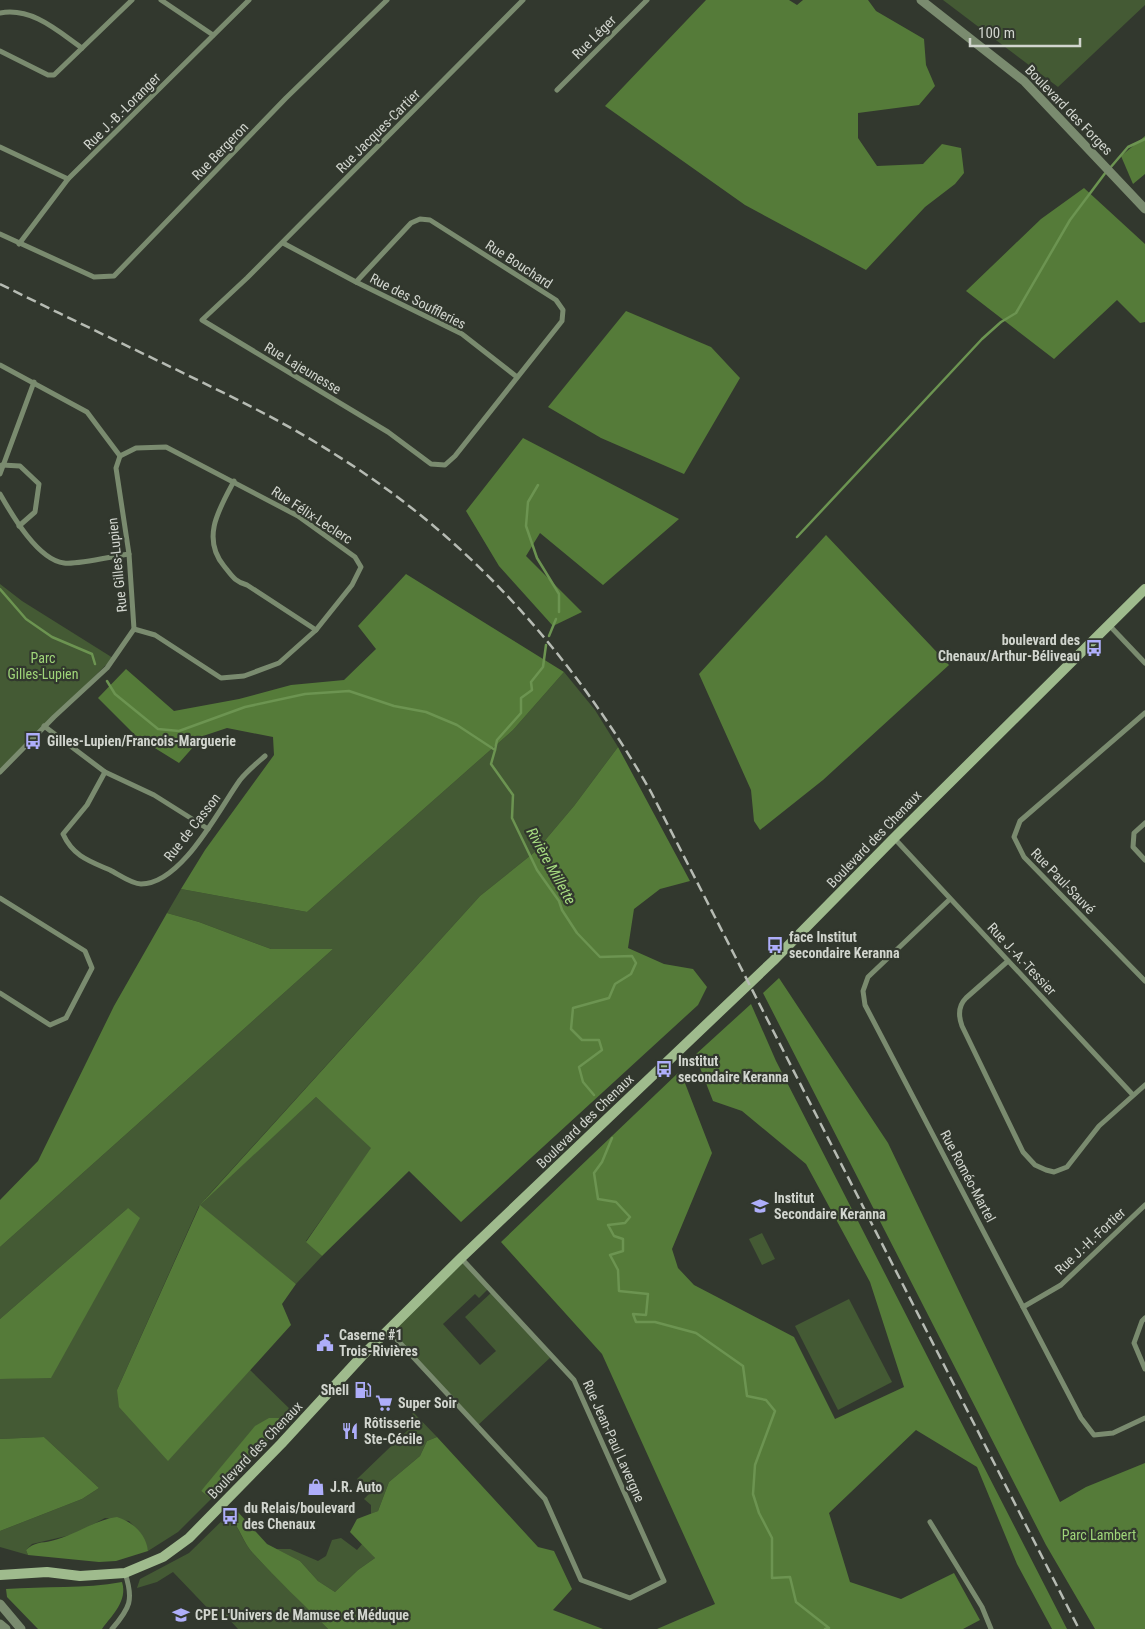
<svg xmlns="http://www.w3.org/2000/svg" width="1145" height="1629" font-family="'Roboto Condensed',sans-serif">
	<rect width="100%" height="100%" fill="#32382e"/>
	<g fill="#445a34">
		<polygon points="943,0 1145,0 1145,5 1058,87"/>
		<polygon points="0,584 22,601 113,658 0,770"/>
		<polygon points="564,672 595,710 618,747 574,806 536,851 480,896 205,1199 316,1097 372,1148 306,1241 322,1256 296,1284 199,1206 117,1390 168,1460 250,1370 295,1414 288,1421 281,1418 201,1491 211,1499 178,1532 148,1551 141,1534 129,1521 105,1518 75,1534 32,1544 26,1550 28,1555 0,1547 0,1531 82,1499 99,1488 44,1437 0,1439 0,1379 51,1377 128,1208 0,1319 0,1247 333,949 271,949 199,922 167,913 181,889 307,912 513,730"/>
		<polygon points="762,1233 775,1259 762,1265 749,1239"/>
		<polygon points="461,1258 489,1288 479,1298 475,1294 443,1324 480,1365 496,1351 465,1317 492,1292 552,1356 477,1426 388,1330"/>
		<polygon points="849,1299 892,1382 838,1410 795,1326"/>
		<polygon points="412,1411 437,1437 427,1441 420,1456 389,1482 378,1511 371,1514 371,1505 364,1499 370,1493 357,1479 411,1427 414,1422"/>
		<path d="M234,1509L238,1512L231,1519C238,1526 243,1541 251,1551C275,1578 303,1603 328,1629H238L224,1614L218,1619L173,1572L157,1582L137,1588L140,1579L189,1553Z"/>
		<polygon points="341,1538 357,1550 363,1543 375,1558 358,1570 335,1592 318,1581 300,1561 276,1549 290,1549 318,1561 326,1556 332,1540"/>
	</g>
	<g fill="#557b39">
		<polygon points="706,0 789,0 797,5 803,0 868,0 876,11 924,39 926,65 935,86 919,105 858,113 858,138 877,166 923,164 942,144 961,148 964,173 955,184 925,207 866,270 745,205 605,106"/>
		<polygon points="1145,136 1145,174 1133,184 1121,156"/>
		<polygon points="1084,188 1145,244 1145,322 1140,323 1117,300 1054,359 966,291 1041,219"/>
		<polygon points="626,311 711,347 740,378 684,474 601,438 548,407"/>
		<polygon points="523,438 679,519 603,585 540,533 526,556 582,612 553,626 499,566 466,511"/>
		<polygon points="826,535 949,665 823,780 760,830 754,821 751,790 699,674"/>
		<polygon points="406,574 564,672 513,730 307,912 181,889 205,850 274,755 273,737 227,728 203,736 179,763 137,737 98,698 126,669 174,711 239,699 291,685 344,680 376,649 358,626"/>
		<polygon points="618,747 690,881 660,889 634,909 628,948 664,964 693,969 707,987 698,1005 461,1222 409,1171 322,1256 306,1242 371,1148 316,1097 200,1205 296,1284 282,1304 291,1325 168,1461 119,1407 117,1390 200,1205 480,896 536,851 574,806"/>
		<polygon points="167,913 199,922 271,949 333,949 0,1247 0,1200 38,1161 114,1006"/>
		<polygon points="779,978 888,1143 1060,1502 1086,1487 1145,1463 1145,1629 1095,1629 1046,1545 763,993"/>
		<polygon points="751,1004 776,1061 1067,1629 1052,1629 1017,1564 977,1467 916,1430 829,1513 850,1582 901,1599 954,1573 980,1620 963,1629 657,1629 715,1604 602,1354 501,1242 678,1073 683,1078 712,1153 672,1249 678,1268 694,1285 794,1337 835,1419 904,1387 870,1282 806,1164 742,1111 713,1101 695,1055"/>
		<polygon points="128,1208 140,1218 51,1378 0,1379 0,1319"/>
		<polygon points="269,1418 281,1418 288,1421 211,1499 201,1491 255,1426"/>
		<polygon points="44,1437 99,1488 82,1499 0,1531 0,1439"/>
		<path d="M437,1437L538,1547L554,1551L572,1589L553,1610L603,1629H328C302,1603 275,1578 251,1551C243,1541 239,1527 231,1519L238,1512L267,1544L300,1561L318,1581L335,1592L358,1570L375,1558L350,1532L357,1519L378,1511L389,1482L420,1456L427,1441Z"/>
		<path d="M117,1517C133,1522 146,1534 148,1551L116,1561L99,1562L28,1555L26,1550C34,1542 42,1543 51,1541C74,1536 94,1520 117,1517Z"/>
		<path d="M122,1582C128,1601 112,1615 102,1629H38L7,1597L6,1589C45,1586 84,1589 122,1582Z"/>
	</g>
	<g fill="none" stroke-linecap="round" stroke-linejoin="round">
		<g stroke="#6c9451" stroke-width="2.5">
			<polyline points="1110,168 1128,147 1145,139"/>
			<polyline points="538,485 528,502 526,526 537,558 559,594 559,612"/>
			<polyline points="797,537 982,339 1001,322 1016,313 1070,220 1106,172"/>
			<polyline points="0,589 26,619 52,637 92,654 95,664"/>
			<polyline points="549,636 556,619"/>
			<polyline points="107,681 115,694 158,729 179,731 245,707 305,694 349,691 394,706 426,712 457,725 495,750 491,764 513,795 512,818 537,870 559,901 562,910 577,933 600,957 632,956 636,963 631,974 615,984 609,998 573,1008 571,1029 582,1040 599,1040 602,1050 579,1067 583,1082 594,1095"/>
			<polyline points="495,750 497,740 521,713 521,698 532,690 531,682 543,667 546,645"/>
			<polyline points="612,1138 602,1162 594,1173 598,1199 616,1202 630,1217 625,1223 608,1225 614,1236 623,1239 623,1251 610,1255 618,1270 619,1291 648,1294 646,1315 633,1314 636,1322 655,1322 696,1333 743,1366 747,1396 766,1400 775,1411 755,1465 753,1494 759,1513 772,1538 772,1578 790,1577 796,1602 829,1628 825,1629"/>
		</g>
		<g stroke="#7a8b6f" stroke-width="5">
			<polyline points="161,0 213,35"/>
			<path d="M0,13C32,7 58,31 82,48"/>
			<polyline points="0,51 48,75 54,75 132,0"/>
			<polyline points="557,90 647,0"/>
			<polyline points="0,147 68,179"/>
			<polyline points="0,234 94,277 114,276 286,98 387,0"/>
			<polyline points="283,243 356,282 462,334 517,377"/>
			<polyline points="19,244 68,179 249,0"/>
			<polyline points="356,282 411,223 420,219 430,220 556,300 563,310 562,321 455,456 445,465 431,464 388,432 202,320 247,278 523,0"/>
			<polyline points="0,365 87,412 120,456"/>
			<polyline points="120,456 136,448 166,447 298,516 355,557 361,567 352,585 316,630 279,663 244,676 221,678 155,635 134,629"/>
			<polyline points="2,465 20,466 39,484 35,512 19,526"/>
			<polyline points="0,474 34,382"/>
			<path d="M234,481C219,509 201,538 224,566C232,576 235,582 247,585L316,630"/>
			<path d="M0,494C12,515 38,560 64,563C78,565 113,556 129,554"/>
			<polyline points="1109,625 1145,663"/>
			<polyline points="1145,713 1020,821 1014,837 1024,857 1145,981"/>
			<polyline points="44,726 105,772 154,795 208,829"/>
			<polyline points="0,772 54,717 107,668 134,629 129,554 116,468 120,456"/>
			<path d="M105,772L87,805L63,834C73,856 89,861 110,870C118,874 132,884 141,884C182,884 219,809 240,780C247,771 257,763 265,756"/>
			<polyline points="1145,823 1134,833 1133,847 1145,860"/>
			<polyline points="894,838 1133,1095"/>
			<polyline points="0,898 85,951 92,968 66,1018 50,1025 0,993"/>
			<polyline points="950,899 868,977 863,991 865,1005 1081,1418 1094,1435 1113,1433 1145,1418"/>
			<path d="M1008,961L966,998C958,1006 958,1015 962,1026L1023,1152L1035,1165L1046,1170L1054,1172L1067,1167L1099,1126L1145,1085"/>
			<polyline points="1023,1307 1061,1285 1145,1205"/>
			<polyline points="1145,1318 1142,1321 1134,1343 1145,1369"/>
			<polyline points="388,1330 545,1499 581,1580 630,1598 664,1581 574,1380 461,1258"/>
			<polyline points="930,1522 982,1607 991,1629"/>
			<path d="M112,1629C130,1608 134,1600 125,1573"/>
		</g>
		<g stroke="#7a8b6f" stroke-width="9">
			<polyline points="921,0 1024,81 1145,209"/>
			<polyline points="0,1604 21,1629"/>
			<polyline points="0,1624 6,1629"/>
		</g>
		<polyline stroke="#9fbb8d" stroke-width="10" points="0,1575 47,1572 80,1576 125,1573 163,1557 189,1538 281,1444 362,1356 461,1258 773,961 894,838 1145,589"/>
		<path stroke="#b6bbb3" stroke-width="2.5" stroke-dasharray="10 5" stroke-linecap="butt" d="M0,284C58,313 117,341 175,369C230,396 285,422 336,455C470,538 573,656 651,792L1079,1629"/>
	</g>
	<defs>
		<g id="bus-bare" transform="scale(1.35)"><path d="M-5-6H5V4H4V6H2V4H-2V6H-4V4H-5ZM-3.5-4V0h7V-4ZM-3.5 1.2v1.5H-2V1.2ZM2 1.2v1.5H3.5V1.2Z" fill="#aeaefa" stroke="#32382e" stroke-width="2.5" paint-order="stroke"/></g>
		<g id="school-bare" transform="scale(1.35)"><path d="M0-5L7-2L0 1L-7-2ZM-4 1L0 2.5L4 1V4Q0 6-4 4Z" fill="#aeaefa" stroke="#32382e" stroke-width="2.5" paint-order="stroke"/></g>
		<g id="civic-bare" transform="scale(1.35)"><path d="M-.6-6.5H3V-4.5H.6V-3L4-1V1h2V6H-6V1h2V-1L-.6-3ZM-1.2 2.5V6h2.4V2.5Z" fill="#aeaefa" stroke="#32382e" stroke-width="2.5" paint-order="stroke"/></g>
		<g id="fuel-bare" transform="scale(1.35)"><path d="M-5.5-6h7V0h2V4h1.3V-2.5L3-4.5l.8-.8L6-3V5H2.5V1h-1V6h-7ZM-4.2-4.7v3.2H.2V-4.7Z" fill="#aeaefa" stroke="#32382e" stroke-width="2.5" paint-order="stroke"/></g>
		<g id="supermarket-bare" transform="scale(1.35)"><path d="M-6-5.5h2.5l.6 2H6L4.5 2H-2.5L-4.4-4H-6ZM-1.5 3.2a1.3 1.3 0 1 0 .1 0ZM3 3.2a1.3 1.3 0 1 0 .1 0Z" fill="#aeaefa" stroke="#32382e" stroke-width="2.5" paint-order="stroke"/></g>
		<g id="restaurant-bare" transform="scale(1.35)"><path d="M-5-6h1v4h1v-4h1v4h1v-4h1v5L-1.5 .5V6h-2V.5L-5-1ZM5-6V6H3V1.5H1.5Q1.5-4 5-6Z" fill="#aeaefa" stroke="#32382e" stroke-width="2.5" paint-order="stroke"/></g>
		<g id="shop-bare" transform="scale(1.35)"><path d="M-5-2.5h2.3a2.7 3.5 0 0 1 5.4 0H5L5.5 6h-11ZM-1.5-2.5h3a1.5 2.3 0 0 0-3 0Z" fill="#aeaefa" stroke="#32382e" stroke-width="2.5" paint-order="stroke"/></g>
	</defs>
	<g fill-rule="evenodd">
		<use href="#bus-bare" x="1094" y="648"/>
		<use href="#bus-bare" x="33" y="741"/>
		<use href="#bus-bare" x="775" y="945"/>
		<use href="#bus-bare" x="664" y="1069"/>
		<use href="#school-bare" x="760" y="1206"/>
		<use href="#civic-bare" x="325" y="1343"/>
		<use href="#fuel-bare" x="363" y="1390"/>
		<use href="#supermarket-bare" x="384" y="1403"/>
		<use href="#restaurant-bare" x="350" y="1431"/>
		<use href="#shop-bare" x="316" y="1487"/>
		<use href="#bus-bare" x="230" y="1516"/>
		<use href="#school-bare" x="181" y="1615"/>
	</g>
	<g text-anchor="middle" stroke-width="4.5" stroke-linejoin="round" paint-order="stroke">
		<g font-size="14" fill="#d1d5ce" stroke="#32382e">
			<text transform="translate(594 37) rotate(-45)" y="5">Rue Léger</text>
			<text transform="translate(1069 110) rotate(46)" y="5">Boulevard des Forges</text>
			<text transform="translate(122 111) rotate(-45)" y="5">Rue J.-B.-Loranger</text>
			<text transform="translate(378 131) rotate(-45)" y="5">Rue Jacques-Cartier</text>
			<text transform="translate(220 151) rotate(-46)" y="5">Rue Bergeron</text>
			<text transform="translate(519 264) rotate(33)" y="5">Rue Bouchard</text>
			<text transform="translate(418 301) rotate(27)" y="5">Rue des Souffleries</text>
			<text transform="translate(303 368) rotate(31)" y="5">Rue Lajeunesse</text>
			<text transform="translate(312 515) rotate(33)" y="5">Rue Félix-Leclerc</text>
			<text transform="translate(117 565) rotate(-96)" y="5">Rue Gilles-Lupien</text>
			<text transform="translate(192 827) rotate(-52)" y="5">Rue de Casson</text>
			<text transform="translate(874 839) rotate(-46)" y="5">Boulevard des Chenaux</text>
			<text transform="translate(1063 881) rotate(46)" y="5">Rue Paul-Sauvé</text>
			<text transform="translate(1022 959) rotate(47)" y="5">Rue J.-A.-Tessier</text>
			<text transform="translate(585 1121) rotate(-44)" y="5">Boulevard des Chenaux</text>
			<text transform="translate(968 1176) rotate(62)" y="5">Rue Roméo-Martel</text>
			<text transform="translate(1090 1241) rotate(-43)" y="5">Rue J.-H.-Fortier</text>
			<text transform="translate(614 1441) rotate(66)" y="5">Rue Jean-Paul Lavergne</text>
			<text transform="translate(255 1450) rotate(-46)" y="5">Boulevard des Chenaux</text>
		</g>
		<g font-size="14" font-weight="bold" fill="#d1d5ce" stroke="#32382e" text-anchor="start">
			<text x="1080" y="645" text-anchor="end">boulevard des<tspan x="1080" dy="16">Chenaux/Arthur-Béliveau</tspan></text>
			<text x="47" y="746">Gilles-Lupien/Francois-Marguerie</text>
			<text x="789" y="942">face Institut<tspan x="789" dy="16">secondaire Keranna</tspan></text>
			<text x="678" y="1066">Institut<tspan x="678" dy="16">secondaire Keranna</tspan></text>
			<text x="774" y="1203">Institut<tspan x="774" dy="16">Secondaire Keranna</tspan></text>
			<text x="339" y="1340">Caserne #1<tspan x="339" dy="16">Trois-Rivières</tspan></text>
			<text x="349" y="1395" text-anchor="end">Shell</text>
			<text x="398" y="1408">Super Soir</text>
			<text x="364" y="1428">Rôtisserie<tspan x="364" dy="16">Ste-Cécile</tspan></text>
			<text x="330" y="1492">J.R. Auto</text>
			<text x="244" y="1513">du Relais/boulevard<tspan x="244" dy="16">des Chenaux</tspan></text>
			<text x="195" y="1620">CPE L'Univers de Mamuse et Méduque</text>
		</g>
		<g font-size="14" fill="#9fd579" stroke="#32382e">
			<text x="43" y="663">Parc<tspan x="43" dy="16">Gilles-Lupien</tspan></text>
			<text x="1099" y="1540">Parc Lambert</text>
		</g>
		<g font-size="15" font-style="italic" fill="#a7dd81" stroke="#32382e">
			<text transform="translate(551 866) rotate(61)" y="5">Rivière Millette</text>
		</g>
	</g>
	<path d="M970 38v8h110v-8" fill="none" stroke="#d1d5ce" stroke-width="2.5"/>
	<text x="978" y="38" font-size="15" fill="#d1d5ce" stroke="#32382e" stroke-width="4" paint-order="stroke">100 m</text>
</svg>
